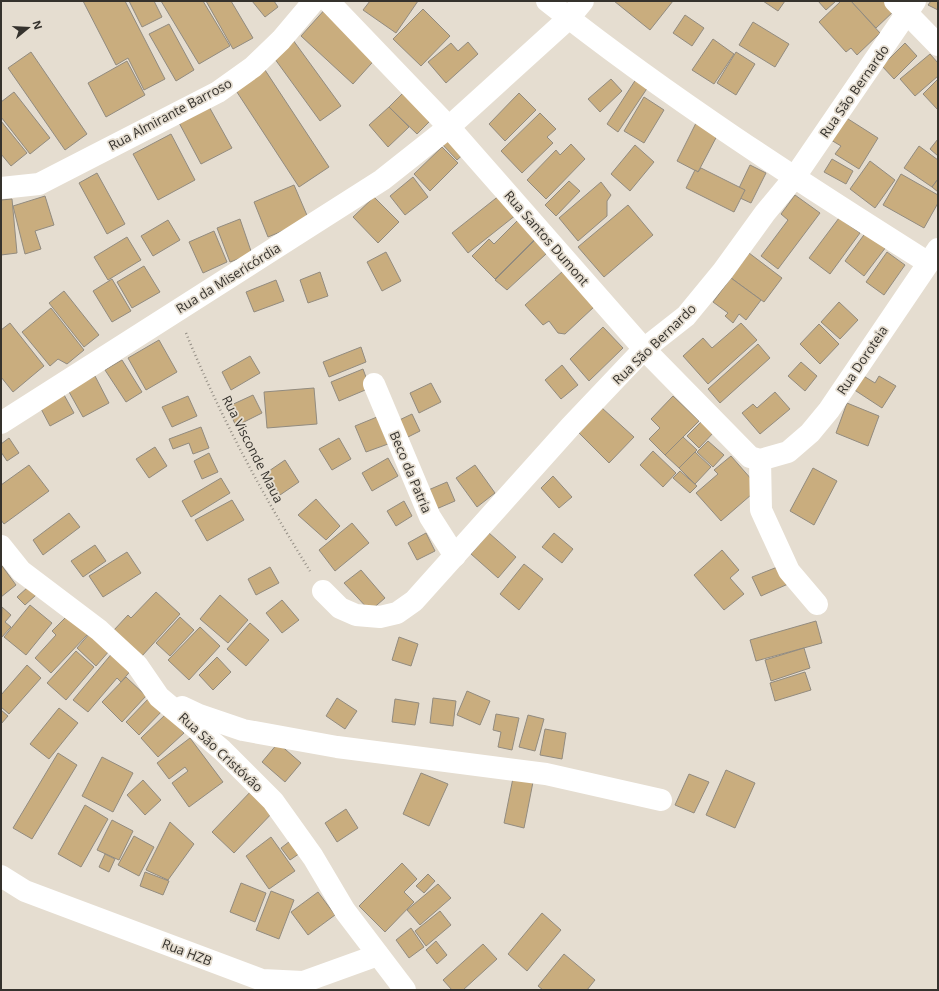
<svg xmlns="http://www.w3.org/2000/svg" width="939" height="991" font-family="'Open Sans',sans-serif">
	<rect width="100%" height="100%" fill="#e5ddd0"/>
	<g fill="#c9ad7e" stroke="#928b7f">
		<polygon points="83,1 125,1 165,79 144,90 128,58 116,65"/>
		<polygon points="129,1 154,1 162,17 142,27"/>
		<polygon points="161,1 203,1 230,46 199,64"/>
		<polygon points="206,1 231,1 253,38 233,49"/>
		<polygon points="252,1 274,1 278,7 265,17"/>
		<polygon points="370,1 418,1 396,33 363,10"/>
		<polygon points="614,1 673,1 650,30"/>
		<polygon points="763,1 785,1 778,11"/>
		<polygon points="818,1 836,1 826,10"/>
		<polygon points="841,1 851,1 880,33 857,55 851,48 846,52 819,22"/>
		<polygon points="851,1 887,1 895,10 876,28"/>
		<polygon points="931,1 938,1 938,10 928,5"/>
		<polygon points="327,7 379,55 353,84 301,36"/>
		<polygon points="423,9 450,36 421,66 393,39"/>
		<polygon points="685,15 704,28 692,46 673,33"/>
		<polygon points="753,22 789,44 775,67 739,45"/>
		<polygon points="169,24 194,70 176,81 149,34"/>
		<polygon points="713,39 734,54 714,84 692,70"/>
		<polygon points="293,40 341,106 320,121 272,55"/>
		<polygon points="468,42 478,54 446,83 428,62 451,43 458,51"/>
		<polygon points="905,43 917,56 894,79 882,66"/>
		<polygon points="31,52 87,134 65,150 8,68"/>
		<polygon points="736,52 755,64 736,95 717,83"/>
		<polygon points="930,54 938,63 938,76 915,96 900,79"/>
		<polygon points="127,61 145,95 106,117 88,83"/>
		<polygon points="263,67 329,167 299,187 233,86"/>
		<polygon points="638,76 650,84 618,132 607,124"/>
		<polygon points="611,79 622,91 600,112 588,99"/>
		<polygon points="938,79 938,110 923,94"/>
		<polygon points="409,87 436,115 417,134 389,107"/>
		<polygon points="14,92 50,138 30,154 1,117 1,102"/>
		<polygon points="519,93 536,110 505,141 489,124"/>
		<polygon points="644,97 664,110 644,143 624,131"/>
		<polygon points="207,103 232,148 201,164 177,119"/>
		<polygon points="389,107 409,127 388,147 369,125"/>
		<polygon points="540,113 556,129 547,137 553,143 522,173 501,151"/>
		<polygon points="845,117 878,138 859,169 835,154 841,146 831,140"/>
		<polygon points="1,121 27,153 11,166 1,154"/>
		<polygon points="696,123 718,134 698,172 677,161"/>
		<polygon points="171,134 195,180 158,200 133,154"/>
		<polygon points="451,134 467,151 457,160 441,143"/>
		<polygon points="938,139 938,156 930,149"/>
		<polygon points="571,144 585,159 546,199 527,180 556,150 560,155"/>
		<polygon points="635,145 654,162 630,191 611,174"/>
		<polygon points="919,146 938,160 938,179 932,187 904,168"/>
		<polygon points="442,147 458,163 430,191 414,174"/>
		<polygon points="832,159 853,171 846,184 824,172"/>
		<polygon points="870,161 895,180 875,208 850,189"/>
		<polygon points="750,165 766,173 751,203 740,198 745,190 739,188"/>
		<polygon points="701,168 745,190 734,212 686,188 695,170 698,172"/>
		<polygon points="97,173 125,224 107,234 79,183"/>
		<polygon points="901,174 938,195 938,203 924,228 883,205"/>
		<polygon points="413,177 428,197 405,215 390,196"/>
		<polygon points="938,179 938,192 932,187"/>
		<polygon points="569,181 580,191 556,216 545,205"/>
		<polygon points="601,182 611,195 607,201 607,216 578,241 559,218"/>
		<polygon points="294,185 309,220 268,237 254,202"/>
		<polygon points="500,195 516,215 468,253 452,233"/>
		<polygon points="795,195 820,213 778,269 761,256 788,220 781,214"/>
		<polygon points="45,196 54,225 35,231 41,249 25,254 13,206"/>
		<polygon points="374,197 399,222 378,243 353,217"/>
		<polygon points="12,199 17,253 1,255 1,200"/>
		<polygon points="628,205 653,235 604,277 578,247"/>
		<polygon points="839,218 860,233 830,274 809,258"/>
		<polygon points="240,219 252,254 230,262 217,228"/>
		<polygon points="519,219 537,237 495,279 472,256 489,239 494,244"/>
		<polygon points="168,220 180,240 153,256 141,236"/>
		<polygon points="214,231 227,262 203,273 189,242"/>
		<polygon points="866,232 886,247 864,276 845,261"/>
		<polygon points="127,237 141,260 108,280 94,257"/>
		<polygon points="535,240 546,254 507,290 495,280"/>
		<polygon points="386,252 401,281 382,291 367,262"/>
		<polygon points="887,252 905,265 884,295 866,282"/>
		<polygon points="749,253 782,278 764,302 731,278"/>
		<polygon points="144,266 160,292 132,308 117,282"/>
		<polygon points="563,271 595,306 565,334 558,333 549,321 543,325 525,305"/>
		<polygon points="320,272 328,296 308,303 300,280"/>
		<polygon points="731,278 761,300 746,320 739,314 733,323 725,316 728,313 713,302"/>
		<polygon points="112,279 131,311 112,322 93,291"/>
		<polygon points="276,280 284,301 254,312 246,292"/>
		<polygon points="64,291 99,335 84,347 49,303"/>
		<polygon points="839,302 858,320 840,339 821,322"/>
		<polygon points="51,308 84,350 67,364 58,359 50,366 22,332"/>
		<polygon points="10,323 44,366 13,392 1,377 1,330"/>
		<polygon points="741,323 757,340 708,384 683,356 703,338 712,348"/>
		<polygon points="819,324 839,344 820,364 800,344"/>
		<polygon points="603,327 623,348 589,381 570,359"/>
		<polygon points="159,340 177,372 146,390 128,358"/>
		<polygon points="758,344 770,358 720,403 708,389"/>
		<polygon points="361,347 366,362 329,377 323,362"/>
		<polygon points="250,356 260,373 231,390 222,372"/>
		<polygon points="122,360 142,392 126,402 105,370"/>
		<polygon points="801,362 817,376 805,391 788,376"/>
		<polygon points="562,365 578,385 561,399 545,380"/>
		<polygon points="363,369 370,388 339,401 331,382"/>
		<polygon points="862,375 875,383 879,376 896,386 882,408 853,389"/>
		<polygon points="95,376 109,403 83,417 68,390"/>
		<polygon points="431,383 441,402 419,413 410,393"/>
		<polygon points="314,388 317,424 267,428 264,392"/>
		<polygon points="775,392 790,409 760,434 742,413 753,404 757,408"/>
		<polygon points="63,393 74,413 50,426 39,405"/>
		<polygon points="253,395 262,413 236,426 227,407"/>
		<polygon points="188,396 197,416 172,427 162,407"/>
		<polygon points="673,396 699,421 665,455 649,439 660,428 651,419"/>
		<polygon points="847,403 879,416 868,446 836,433"/>
		<polygon points="602,408 634,437 609,463 579,433"/>
		<polygon points="412,414 420,431 402,440 393,423"/>
		<polygon points="377,417 388,444 366,452 355,426"/>
		<polygon points="702,421 714,432 699,448 687,436"/>
		<polygon points="201,427 209,448 193,454 189,443 173,449 169,439"/>
		<polygon points="683,437 697,450 679,468 665,455"/>
		<polygon points="9,438 19,453 7,461 1,452 1,444"/>
		<polygon points="339,438 351,459 332,470 319,449"/>
		<polygon points="708,441 724,455 713,467 697,452"/>
		<polygon points="155,447 167,466 149,478 136,459"/>
		<polygon points="653,451 676,473 663,487 640,465"/>
		<polygon points="695,452 711,467 695,484 679,468"/>
		<polygon points="209,453 218,472 202,479 194,461"/>
		<polygon points="731,456 759,488 721,521 696,493 718,474 714,470"/>
		<polygon points="388,458 398,476 372,491 362,473"/>
		<polygon points="285,460 299,482 280,495 266,473"/>
		<polygon points="29,465 49,491 4,524 1,520 1,485"/>
		<polygon points="475,465 495,493 477,507 456,478"/>
		<polygon points="813,468 837,481 814,525 790,511"/>
		<polygon points="680,471 697,486 690,493 673,478"/>
		<polygon points="553,476 572,497 559,508 541,488"/>
		<polygon points="221,478 230,493 191,517 182,501"/>
		<polygon points="447,482 455,501 434,510 426,491"/>
		<polygon points="316,499 340,526 326,540 298,515"/>
		<polygon points="232,500 244,520 207,541 195,520"/>
		<polygon points="404,501 412,516 396,526 387,511"/>
		<polygon points="69,513 80,527 43,555 33,540"/>
		<polygon points="352,523 369,543 335,571 319,550"/>
		<polygon points="426,533 435,551 417,560 408,543"/>
		<polygon points="489,533 516,557 498,578 471,554"/>
		<polygon points="554,533 573,549 562,563 542,547"/>
		<polygon points="95,545 106,561 83,577 71,561"/>
		<polygon points="722,550 739,570 730,578 744,594 724,610 694,575"/>
		<polygon points="127,552 141,573 103,597 89,576"/>
		<polygon points="524,564 543,579 519,610 500,594"/>
		<polygon points="2,566 16,585 1,597 1,567"/>
		<polygon points="780,566 788,584 761,596 752,577"/>
		<polygon points="270,567 279,583 256,595 248,579"/>
		<polygon points="361,570 385,598 370,611 344,583"/>
		<polygon points="28,587 36,595 25,605 17,597"/>
		<polygon points="156,592 180,614 142,656 114,630 128,615 131,618"/>
		<polygon points="220,595 248,620 228,643 200,619"/>
		<polygon points="282,600 299,620 282,633 266,613"/>
		<polygon points="30,605 52,623 26,655 4,637"/>
		<polygon points="2,607 11,615 5,622 11,627 1,638"/>
		<polygon points="68,615 88,634 51,673 35,658 56,635 52,631"/>
		<polygon points="180,617 194,630 170,656 156,643"/>
		<polygon points="816,621 822,643 756,661 750,640"/>
		<polygon points="250,623 269,640 246,666 227,649"/>
		<polygon points="200,627 220,646 189,680 168,660"/>
		<polygon points="90,633 110,650 96,666 77,648"/>
		<polygon points="399,637 418,644 411,666 392,660"/>
		<polygon points="804,648 810,668 771,681 765,660"/>
		<polygon points="76,651 94,667 66,700 47,683"/>
		<polygon points="114,651 133,668 121,682 117,678 88,712 73,700"/>
		<polygon points="217,657 231,672 213,690 199,675"/>
		<polygon points="27,665 41,678 9,714 1,707 1,695"/>
		<polygon points="805,672 811,690 775,701 770,683"/>
		<polygon points="126,677 146,696 122,722 102,702"/>
		<polygon points="467,691 490,701 480,725 457,715"/>
		<polygon points="150,697 163,710 139,735 126,722"/>
		<polygon points="337,698 357,711 345,729 326,716"/>
		<polygon points="433,698 456,701 453,726 430,723"/>
		<polygon points="395,699 419,703 415,725 392,722"/>
		<polygon points="59,708 78,723 49,759 30,744"/>
		<polygon points="1,710 8,716 1,724"/>
		<polygon points="166,714 184,733 158,757 141,738"/>
		<polygon points="496,714 519,718 512,750 498,747 501,732 493,730"/>
		<polygon points="528,715 544,719 535,751 519,747"/>
		<polygon points="545,729 566,733 562,759 540,755"/>
		<polygon points="190,738 223,782 189,807 172,783 188,771 185,767 169,779 157,763"/>
		<polygon points="278,743 301,763 285,782 262,762"/>
		<polygon points="58,753 77,765 32,839 13,828"/>
		<polygon points="102,757 133,773 113,812 82,796"/>
		<polygon points="726,770 755,783 735,828 706,815"/>
		<polygon points="421,773 448,784 429,826 403,814"/>
		<polygon points="689,774 709,782 694,813 675,805"/>
		<polygon points="513,778 533,782 524,828 504,823"/>
		<polygon points="143,780 161,800 145,815 127,795"/>
		<polygon points="254,788 276,809 234,853 212,832"/>
		<polygon points="85,805 108,819 81,867 58,854"/>
		<polygon points="346,809 358,828 337,842 325,823"/>
		<polygon points="112,820 133,831 119,860 97,850"/>
		<polygon points="170,822 194,844 168,880 146,870"/>
		<polygon points="134,836 154,847 139,876 118,865"/>
		<polygon points="271,837 295,871 269,889 246,856"/>
		<polygon points="294,838 303,851 290,860 281,848"/>
		<polygon points="105,854 115,859 109,872 99,867"/>
		<polygon points="402,863 417,879 404,892 414,902 385,932 359,906"/>
		<polygon points="145,872 169,881 163,895 140,886"/>
		<polygon points="428,874 435,881 424,893 416,886"/>
		<polygon points="241,883 266,893 255,922 230,912"/>
		<polygon points="438,884 451,898 420,925 407,910"/>
		<polygon points="271,891 294,900 279,939 256,930"/>
		<polygon points="318,892 335,915 308,935 291,912"/>
		<polygon points="440,911 451,925 426,946 415,931"/>
		<polygon points="542,913 561,930 527,971 508,954"/>
		<polygon points="411,928 424,947 409,958 396,940"/>
		<polygon points="436,941 447,955 437,964 426,950"/>
		<polygon points="483,944 497,959 463,990 452,990 443,980"/>
		<polygon points="564,954 595,980 587,990 543,990 538,986"/>
	</g>
	<g fill="none" stroke-linecap="round" stroke-linejoin="round">
		<path stroke="#948e85" stroke-width="2.5" stroke-dasharray="1 3" stroke-linecap="butt" d="M186,333C220,416 263,496 310,571"/>
		<g stroke="#fff" stroke-width="22">
			<polyline points="328,1 449,127 644,349 750,457 760,460 788,452 810,433 829,410 938,249"/>
			<path d="M547,1C668,97 797,180 927,262"/>
			<polyline points="895,1 938,45"/>
			<polyline points="1,188 39,184 218,92 253,67 281,40 314,1"/>
			<polyline points="374,384 430,517 455,556"/>
			<polyline points="1,423 382,180 449,127 569,18 583,1"/>
			<polyline points="760,460 761,510 789,571 817,604"/>
			<polyline points="1,546 21,571 99,630 137,665 159,697 222,750 273,801 313,857 345,911 405,990"/>
			<polyline points="323,591 340,608 356,615 380,617 397,613 414,601 570,427 644,349 686,316 723,271 765,213 794,178 915,1"/>
			<polyline points="182,707 199,715 243,730 337,747 546,774 661,800"/>
			<polyline points="1,876 25,891 262,980 303,982 378,955"/>
		</g>
	</g>
	<g text-anchor="middle" stroke-width="3.5" stroke-linejoin="round" paint-order="stroke">
		<g font-size="13" fill="#35322d" stroke="#e5ddd0">
			<text transform="translate(854 91) rotate(-55)" y="5">Rua São Bernardo</text>
			<text transform="translate(170 114) rotate(-28)" y="5">Rua Almirante Barroso</text>
			<text transform="translate(547 238) rotate(49)" y="5">Rua Santos Dumont</text>
			<text transform="translate(228 278) rotate(-32)" y="5">Rua da Misericórdia</text>
			<text transform="translate(654 344) rotate(-44)" y="5">Rua São Bernardo</text>
			<text transform="translate(862 360) rotate(-56)" y="5">Rua Doroteia</text>
			<text transform="translate(253 449) rotate(63)" y="5">Rua Visconde Maua</text>
			<text transform="translate(411 472) rotate(67)" y="5">Beco da Patria</text>
			<text transform="translate(221 752) rotate(43)" y="5">Rua São Cristóvão</text>
			<text transform="translate(187 952) rotate(21)" y="5">Rua HZB</text>
		</g>
	</g>
	<rect width="939" height="991" fill="none" stroke="#35322d" stroke-width="4"/>
	<g transform="translate(28 28) rotate(72)" stroke="#e5ddd0" stroke-width="3" paint-order="stroke">
	<path d="M0-3L7 15L0 10L-7 15Z" fill="#35322d"/>
	<text y="-6" font-size="11" font-weight="bold" text-anchor="middle" fill="#35322d">N</text>
	</g>
</svg>
